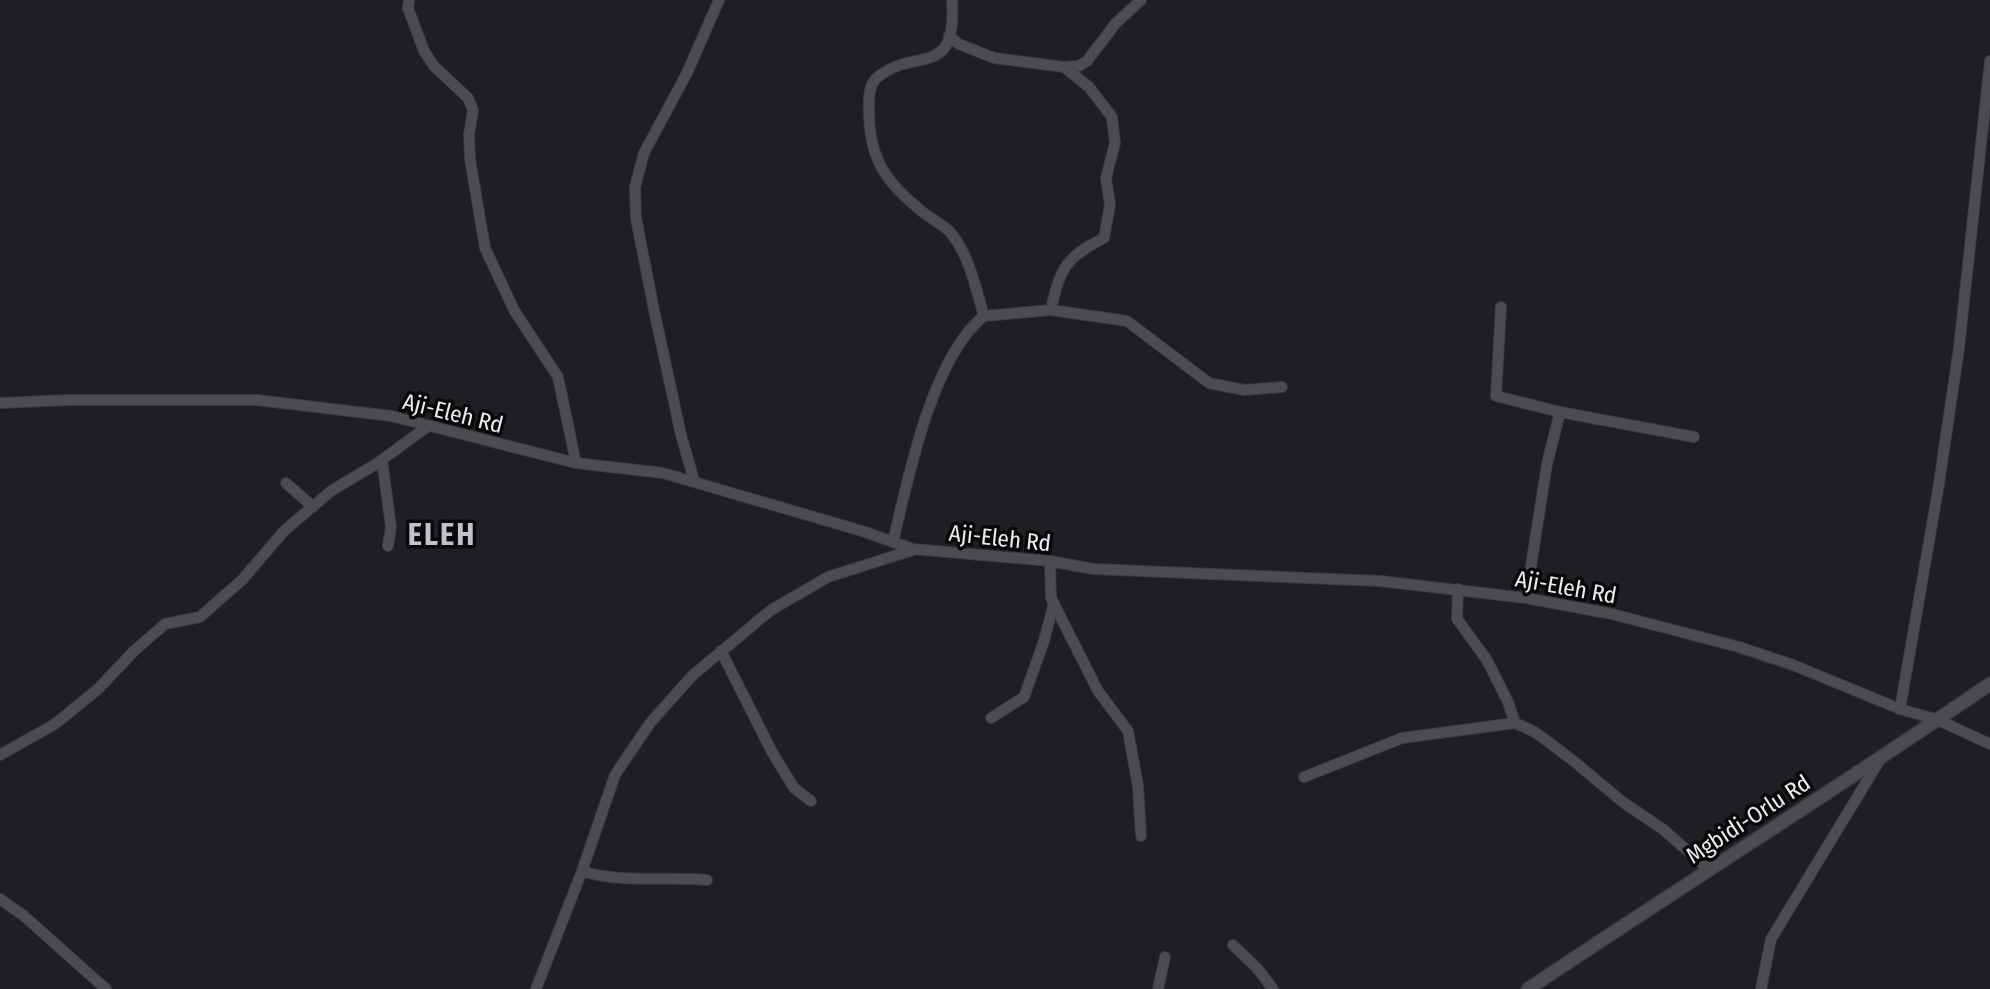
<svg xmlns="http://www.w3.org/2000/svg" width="1990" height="989" font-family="'Fira Sans Condensed',sans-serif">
	<rect width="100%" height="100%" fill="#1e1f22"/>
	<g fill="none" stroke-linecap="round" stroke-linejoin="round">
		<g stroke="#3a3b3d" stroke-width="12">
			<g id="minor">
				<polyline points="409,0 408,8 424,51 434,66 468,98 473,110 469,135 470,159 485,248 514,310 558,377 576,463"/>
				<polyline points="949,36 959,44 994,58 1064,67 1079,66 1087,61 1116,23 1141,0"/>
				<polyline points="1501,307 1496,396 1560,412 1694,437"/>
				<polyline points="1051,310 1127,321 1209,383 1244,390 1282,387"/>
				<path d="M984,316L1051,310C1060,268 1066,257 1104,238L1110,205L1106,178L1115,143L1112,117L1089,87L1064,67"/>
				<polyline points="0,403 69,400 257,400 391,416 576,463 663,473 862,531 913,549 1050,561 1093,569 1380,581 1526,598 1612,614 1739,647 1793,665 1900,709 1938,720 1990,744"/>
				<polyline points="382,460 391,527 388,546"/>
				<polyline points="694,480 681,435 654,310 636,218 635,187 644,153 687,73 719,0"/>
				<polyline points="286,483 313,507"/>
				<path d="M893,542C908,478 932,357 984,316C976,289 969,254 950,232C943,225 932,219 924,213C887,184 869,160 869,111C869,98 868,85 878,77C916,46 957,81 952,0"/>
				<polyline points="1050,561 1051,598 1098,691 1128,731 1138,786 1141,836"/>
				<polyline points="1458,589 1457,619 1487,660 1508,702 1515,723 1535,732 1571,759 1624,803 1664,830 1708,869"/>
				<polyline points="1526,598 1547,464 1560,412"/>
				<polyline points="721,651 772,752 794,788 811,801"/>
				<polyline points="1900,709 1938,490 1959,348 1990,61"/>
				<polyline points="991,718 1024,697 1044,641 1054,603"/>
				<polyline points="0,755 55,724 98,689 134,651 165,624 200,617 243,579 284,531 331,491 376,464 427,427"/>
				<polyline points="1304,777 1402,738 1515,723"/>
				<path d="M582,871C621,884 666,876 707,880"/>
				<polyline points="0,899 24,916 106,989"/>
				<polyline points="1233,945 1257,968 1273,989"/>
				<polyline points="536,989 582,871 615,775 650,723 693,675 771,610 828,577 913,550"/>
				<polyline points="1158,989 1165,957"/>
				<polyline points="1761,989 1771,939 1881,758"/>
			</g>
		</g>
		<g stroke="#3a3b3d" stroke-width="15">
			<path id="secondary" d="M1528,989C1682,886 1838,788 1990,684"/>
		</g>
		<use href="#minor" stroke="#4b4c4f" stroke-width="10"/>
		<use href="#secondary" stroke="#4b4c4f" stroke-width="12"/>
	</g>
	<g text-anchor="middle" stroke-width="7" stroke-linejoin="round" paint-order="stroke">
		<g font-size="23" fill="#ebeced" stroke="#08090a">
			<text transform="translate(453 413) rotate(14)" y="8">Aji-Eleh Rd</text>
			<text transform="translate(1000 538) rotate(6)" y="8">Aji-Eleh Rd</text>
			<text transform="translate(1566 587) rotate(10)" y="8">Aji-Eleh Rd</text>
			<text transform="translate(1748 819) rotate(-33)" y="8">Mgbidi-Orlu Rd</text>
		</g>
		<g font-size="30" font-weight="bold" letter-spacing="2" fill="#c1c3c6" stroke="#08090a">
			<text x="442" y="545">ELEH</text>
		</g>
	</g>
</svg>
